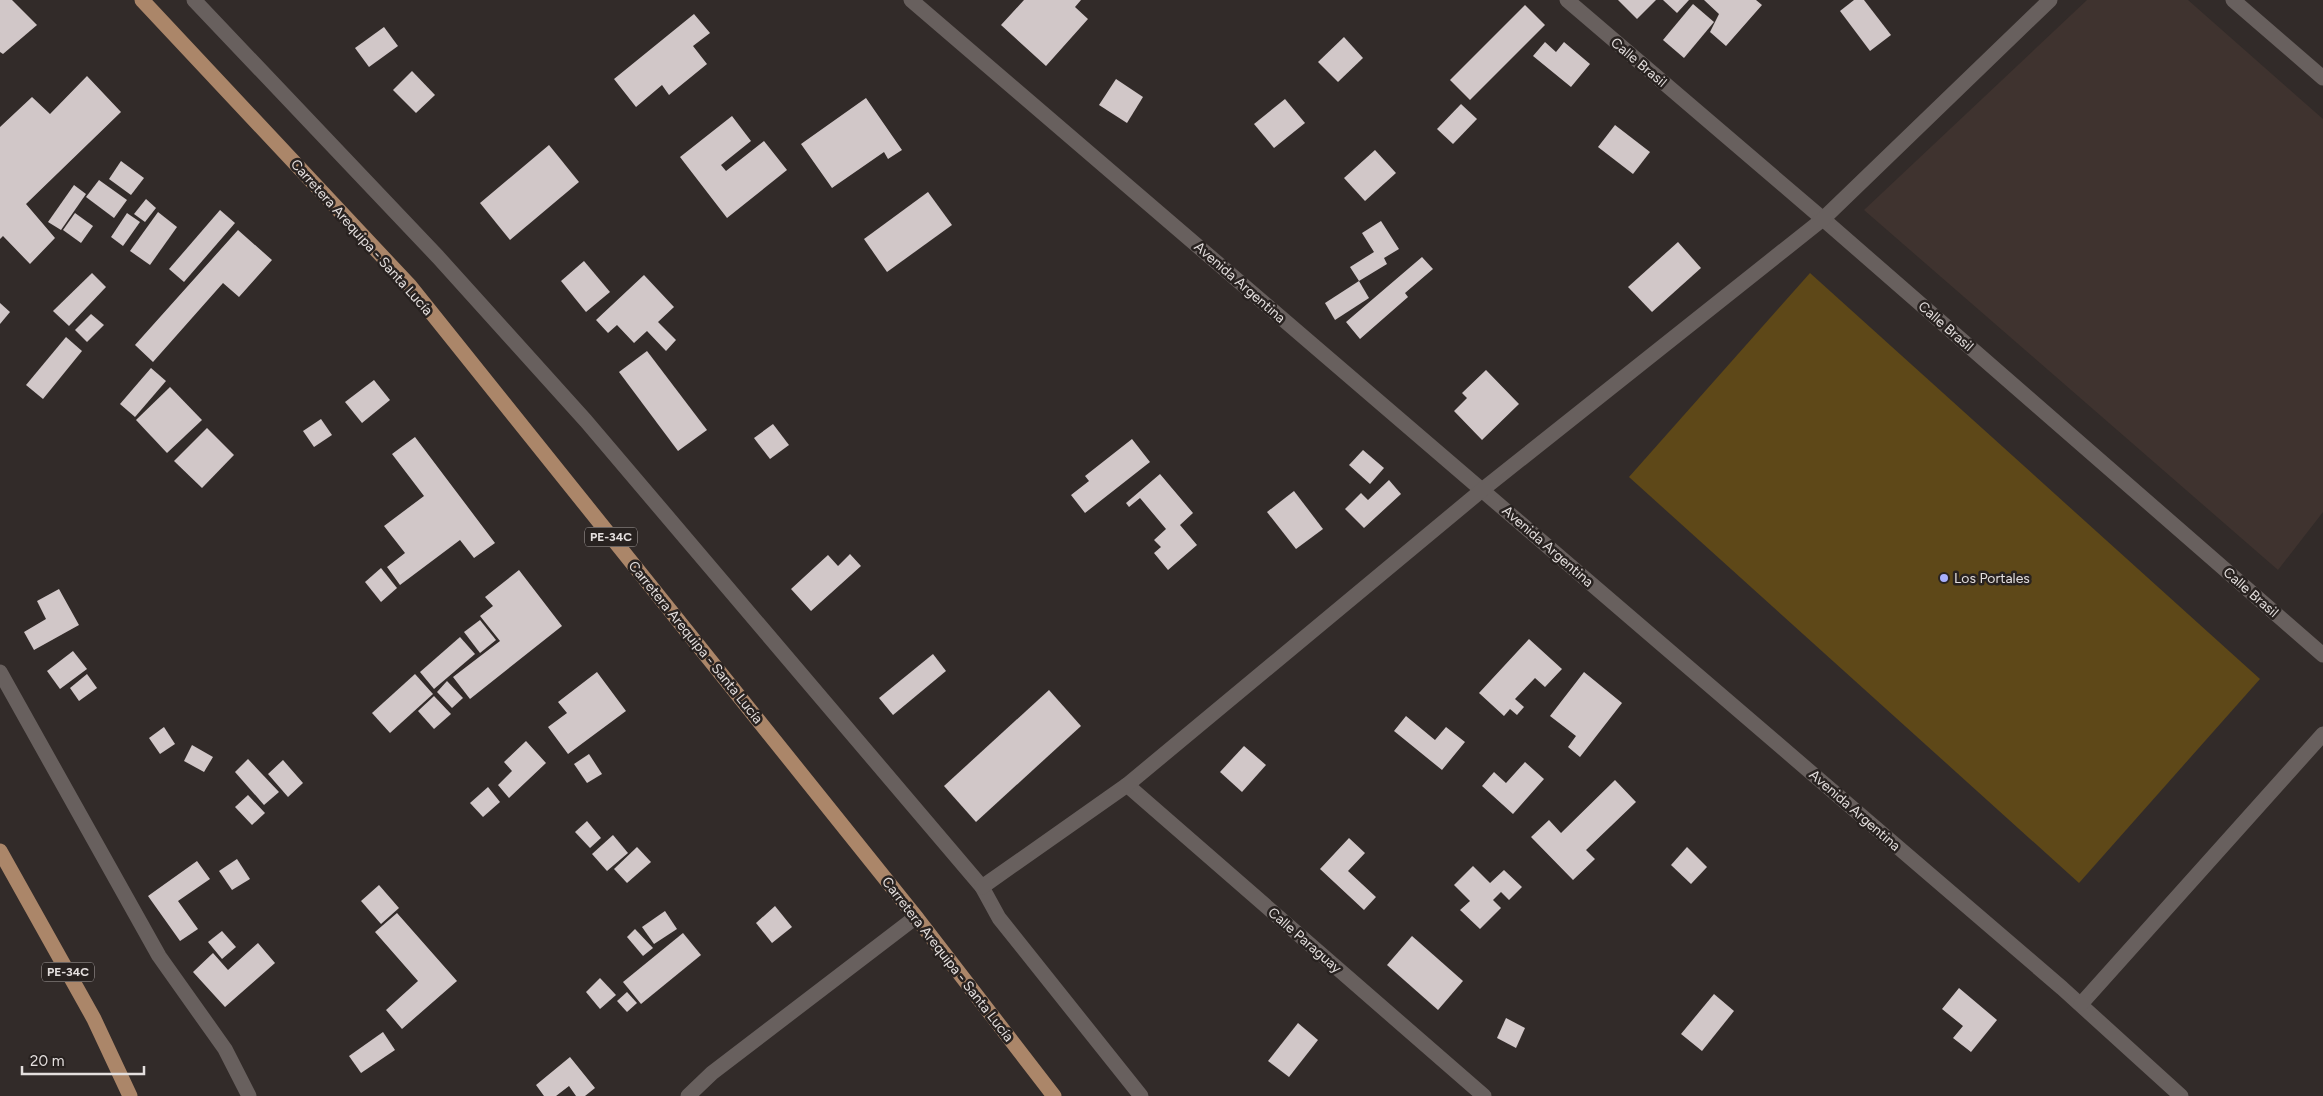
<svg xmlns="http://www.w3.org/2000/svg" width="2323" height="1096" font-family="Figtree,sans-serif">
	<rect width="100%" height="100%" fill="#322b29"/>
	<polygon fill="#3f332f" points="2087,0 2188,0 2323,119 2323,512 2278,570 1864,210"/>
	<polygon fill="#5e4818" points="1810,273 2260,679 2079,883 1629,477"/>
	<g fill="#d1c7c8">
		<polygon points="0,0 12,0 37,25 3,54 0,52"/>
		<polygon points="1024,0 1081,0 1075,7 1088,19 1046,66 1001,25"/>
		<polygon points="1618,0 1656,0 1637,19"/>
		<polygon points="1663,0 1689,0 1677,13"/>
		<polygon points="1704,0 1756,0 1762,5 1726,46 1710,32 1719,14"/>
		<polygon points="1854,0 1864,0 1891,35 1870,51 1840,11"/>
		<polygon points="1693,4 1714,22 1684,58 1663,40"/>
		<polygon points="1525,5 1545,25 1470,100 1450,80"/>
		<polygon points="694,14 710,33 693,46 707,64 669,95 662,85 636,107 614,79"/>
		<polygon points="384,27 398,46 369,67 355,48"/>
		<polygon points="1344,37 1363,58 1338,82 1318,62"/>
		<polygon points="1545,42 1556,52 1564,42 1590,64 1571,87 1533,56"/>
		<polygon points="412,71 435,95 416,113 393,90"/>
		<polygon points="87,76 121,112 26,204 55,238 30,264 3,236 0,239 0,127 32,97 50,114"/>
		<polygon points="1116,79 1143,97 1127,123 1099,105"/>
		<polygon points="866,98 902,150 888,159 884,152 832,188 801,144"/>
		<polygon points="1285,99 1305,123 1274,148 1254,124"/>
		<polygon points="1461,104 1477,119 1453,144 1437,129"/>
		<polygon points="732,116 751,141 721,165 726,171 764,141 787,170 727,218 680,157"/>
		<polygon points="1615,125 1650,152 1633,174 1598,147"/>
		<polygon points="549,145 579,182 510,240 480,203"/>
		<polygon points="1375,150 1396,173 1365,201 1344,178"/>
		<polygon points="121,161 144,178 131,195 109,179"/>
		<polygon points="99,180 127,200 114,218 86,197"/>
		<polygon points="74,185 86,194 61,230 48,222"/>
		<polygon points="928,192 952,225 887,272 864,239"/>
		<polygon points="146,199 156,208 145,222 134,214"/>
		<polygon points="220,210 235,223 184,282 169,269"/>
		<polygon points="158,212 177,227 150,265 130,251"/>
		<polygon points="75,213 93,226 81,243 63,230"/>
		<polygon points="127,213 140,222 123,246 111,237"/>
		<polygon points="1381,221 1399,249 1384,258 1387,264 1359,281 1350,267 1374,252 1362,233"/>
		<polygon points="238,230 272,260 239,297 223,283 153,362 135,345"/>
		<polygon points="1678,242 1701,268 1652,312 1628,287"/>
		<polygon points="1422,257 1433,269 1405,293 1408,297 1360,339 1346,322"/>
		<polygon points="584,261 610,292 586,312 561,281"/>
		<polygon points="92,273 106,287 69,326 53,311"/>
		<polygon points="644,275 674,307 658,322 676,340 666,351 647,331 634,343 617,325 608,333 596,320"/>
		<polygon points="1359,281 1369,298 1335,320 1325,303"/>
		<polygon points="0,303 10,312 0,324"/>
		<polygon points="91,314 104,325 87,342 75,330"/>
		<polygon points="66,337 82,351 43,399 26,385"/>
		<polygon points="647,351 707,430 678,451 619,372"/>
		<polygon points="151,368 166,381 135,417 120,404"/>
		<polygon points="1486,370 1519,404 1482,440 1454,411 1467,398 1462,393"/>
		<polygon points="374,380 390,400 362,423 345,402"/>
		<polygon points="170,387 202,420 167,453 136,420"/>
		<polygon points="321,419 332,435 314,447 303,431"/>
		<polygon points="773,424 789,445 770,459 754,438"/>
		<polygon points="207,428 234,455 202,488 174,461"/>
		<polygon points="415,437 495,543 474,558 460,540 400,585 387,567 405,553 384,526 424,496 392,454"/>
		<polygon points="1132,439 1150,462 1085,513 1071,495 1089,481 1085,476"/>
		<polygon points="1363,450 1384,468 1370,484 1349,465"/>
		<polygon points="1160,474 1193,513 1180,525 1197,545 1168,570 1154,553 1161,547 1154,540 1166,529 1140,498 1129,507 1126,503"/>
		<polygon points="1389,480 1401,494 1364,528 1345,509 1361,493 1368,500"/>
		<polygon points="1294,491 1323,529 1296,549 1267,512"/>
		<polygon points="850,554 861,566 811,611 791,589 828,555 838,566"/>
		<polygon points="381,568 397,588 381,602 365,582"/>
		<polygon points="519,570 562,626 470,699 453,677 500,641 480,616 493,606 485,597"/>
		<polygon points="59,589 79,625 34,650 24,632 46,619 37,601"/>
		<polygon points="480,620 496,640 480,653 464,632"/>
		<polygon points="460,637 475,654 434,689 420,672"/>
		<polygon points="1529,639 1562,669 1545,687 1535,678 1515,699 1524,707 1517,715 1510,709 1504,716 1479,693"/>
		<polygon points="73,651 87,669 60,689 47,671"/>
		<polygon points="933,654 946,671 893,715 879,698"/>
		<polygon points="597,672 626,711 568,754 548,727 567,713 558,702"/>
		<polygon points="1584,672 1622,703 1580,757 1568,747 1576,736 1550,716"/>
		<polygon points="87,674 97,688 79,701 70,688"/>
		<polygon points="415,674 433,694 390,733 372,713"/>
		<polygon points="447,681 463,698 452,708 437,692"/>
		<polygon points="1049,690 1081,726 976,822 944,786"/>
		<polygon points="434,696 451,714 434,729 418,711"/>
		<polygon points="1406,716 1435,740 1446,727 1465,742 1442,770 1394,731"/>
		<polygon points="164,727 175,744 160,754 149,738"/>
		<polygon points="526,741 546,763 509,798 498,785 512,771 504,762"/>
		<polygon points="192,745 213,757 204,772 184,761"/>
		<polygon points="1244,746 1266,765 1242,792 1220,772"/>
		<polygon points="589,754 602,774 587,783 574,764"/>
		<polygon points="248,759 279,792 264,805 235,772"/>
		<polygon points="283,760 303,783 288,797 268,774"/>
		<polygon points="1525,762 1544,779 1513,814 1482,786 1494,772 1506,783"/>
		<polygon points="1615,780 1636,802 1586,850 1595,859 1573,880 1531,837 1549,820 1561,833"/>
		<polygon points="488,787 500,802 483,817 470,803"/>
		<polygon points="248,795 265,813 252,825 235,807"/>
		<polygon points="587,821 601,838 590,848 575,832"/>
		<polygon points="613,835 628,853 607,871 592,854"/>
		<polygon points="1349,838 1365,853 1348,871 1376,897 1364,910 1320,869"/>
		<polygon points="637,847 651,862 627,883 614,869"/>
		<polygon points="1687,847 1707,867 1691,884 1671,865"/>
		<polygon points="237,859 250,879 232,890 219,871"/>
		<polygon points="197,861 210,879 178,901 198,929 180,941 148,896"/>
		<polygon points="1473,866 1490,883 1504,870 1522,887 1509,900 1501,892 1493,900 1501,908 1480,929 1460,910 1470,901 1454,885"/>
		<polygon points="379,885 399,908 381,924 361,901"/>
		<polygon points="775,906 792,927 772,943 756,923"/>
		<polygon points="665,911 677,929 654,944 642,927"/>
		<polygon points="397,913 457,981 402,1029 386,1010 418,981 375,932"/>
		<polygon points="635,929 653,948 643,956 627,937"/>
		<polygon points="222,931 236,947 222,959 208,942"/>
		<polygon points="683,933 701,955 641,1004 623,982"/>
		<polygon points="1412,936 1463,981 1438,1010 1387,965"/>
		<polygon points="258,943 275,963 225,1007 193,972 213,953 228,970"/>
		<polygon points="600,978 616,995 600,1009 586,992"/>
		<polygon points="1959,988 1997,1020 1971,1052 1953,1038 1963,1026 1942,1009"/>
		<polygon points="627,992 637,1003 627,1012 617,1001"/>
		<polygon points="1714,994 1734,1011 1702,1051 1681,1034"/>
		<polygon points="1506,1018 1525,1028 1516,1048 1497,1038"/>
		<polygon points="1298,1023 1318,1040 1289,1077 1268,1061"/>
		<polygon points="383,1032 395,1050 361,1073 349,1056"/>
		<polygon points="570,1057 595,1088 585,1096 576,1096 569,1086 556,1096 544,1096 536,1085"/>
	</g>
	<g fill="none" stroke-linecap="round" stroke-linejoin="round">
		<g stroke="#68605e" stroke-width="15">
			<polyline points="194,0 438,257 586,421 982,887 999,918 1141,1096"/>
			<polyline points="911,0 2062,988 2181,1096"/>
			<polyline points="1567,0 1823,219 2323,655"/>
			<polyline points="2233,0 2323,78"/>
			<polyline points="0,672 159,956 225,1049 249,1096"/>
			<polyline points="1127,785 1484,1096"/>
			<polyline points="982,887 1127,785 1482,490 1823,219 2050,0"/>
			<polyline points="2081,1004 2323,734"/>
			<polyline points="688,1096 712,1073 916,917"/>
		</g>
		<g stroke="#ab8669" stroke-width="15">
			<polyline points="142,0 410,286 916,917 1054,1096"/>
			<polyline points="0,851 94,1019 130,1096"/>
		</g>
	</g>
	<circle fill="#a8b0fc" stroke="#282220" stroke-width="2" cx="1944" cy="578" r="5"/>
	<g text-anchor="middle" stroke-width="5" stroke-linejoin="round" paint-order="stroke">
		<g fill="#282220" stroke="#aca6a5" stroke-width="1">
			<rect x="585" y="527.5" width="52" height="19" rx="4"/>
			<rect x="42" y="962.5" width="52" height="19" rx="4"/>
		</g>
		<g font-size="12" font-weight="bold" fill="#e4dfde">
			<text x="611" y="541">PE-34C</text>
			<text x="68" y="976">PE-34C</text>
		</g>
		<g font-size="14" fill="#e4dfde" stroke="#282220">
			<text transform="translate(1639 62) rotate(40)" y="5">Calle Brasil</text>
			<text transform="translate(362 237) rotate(48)" y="5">Carretera Arequipa - Santa Lucía</text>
			<text transform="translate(1240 282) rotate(41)" y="5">Avenida Argentina</text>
			<text transform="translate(1946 326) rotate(41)" y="5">Calle Brasil</text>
			<text transform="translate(1548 546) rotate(41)" y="5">Avenida Argentina</text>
			<text transform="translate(2251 592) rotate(41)" y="5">Calle Brasil</text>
			<text transform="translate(696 642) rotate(51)" y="5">Carretera Arequipa - Santa Lucía</text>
			<text transform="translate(1855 810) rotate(41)" y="5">Avenida Argentina</text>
			<text transform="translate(1305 940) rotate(41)" y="5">Calle Paraguay</text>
			<text transform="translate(948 959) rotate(52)" y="5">Carretera Arequipa - Santa Lucía</text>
		</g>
		<g font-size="14" fill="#e4dfde" stroke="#282220" text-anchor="start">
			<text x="1954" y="583">Los Portales</text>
		</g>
	</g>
	<path d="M22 1066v8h122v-8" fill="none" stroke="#e4dfde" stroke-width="2.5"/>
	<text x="30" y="1066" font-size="15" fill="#e4dfde" stroke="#282220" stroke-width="4" paint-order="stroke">20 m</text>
</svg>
